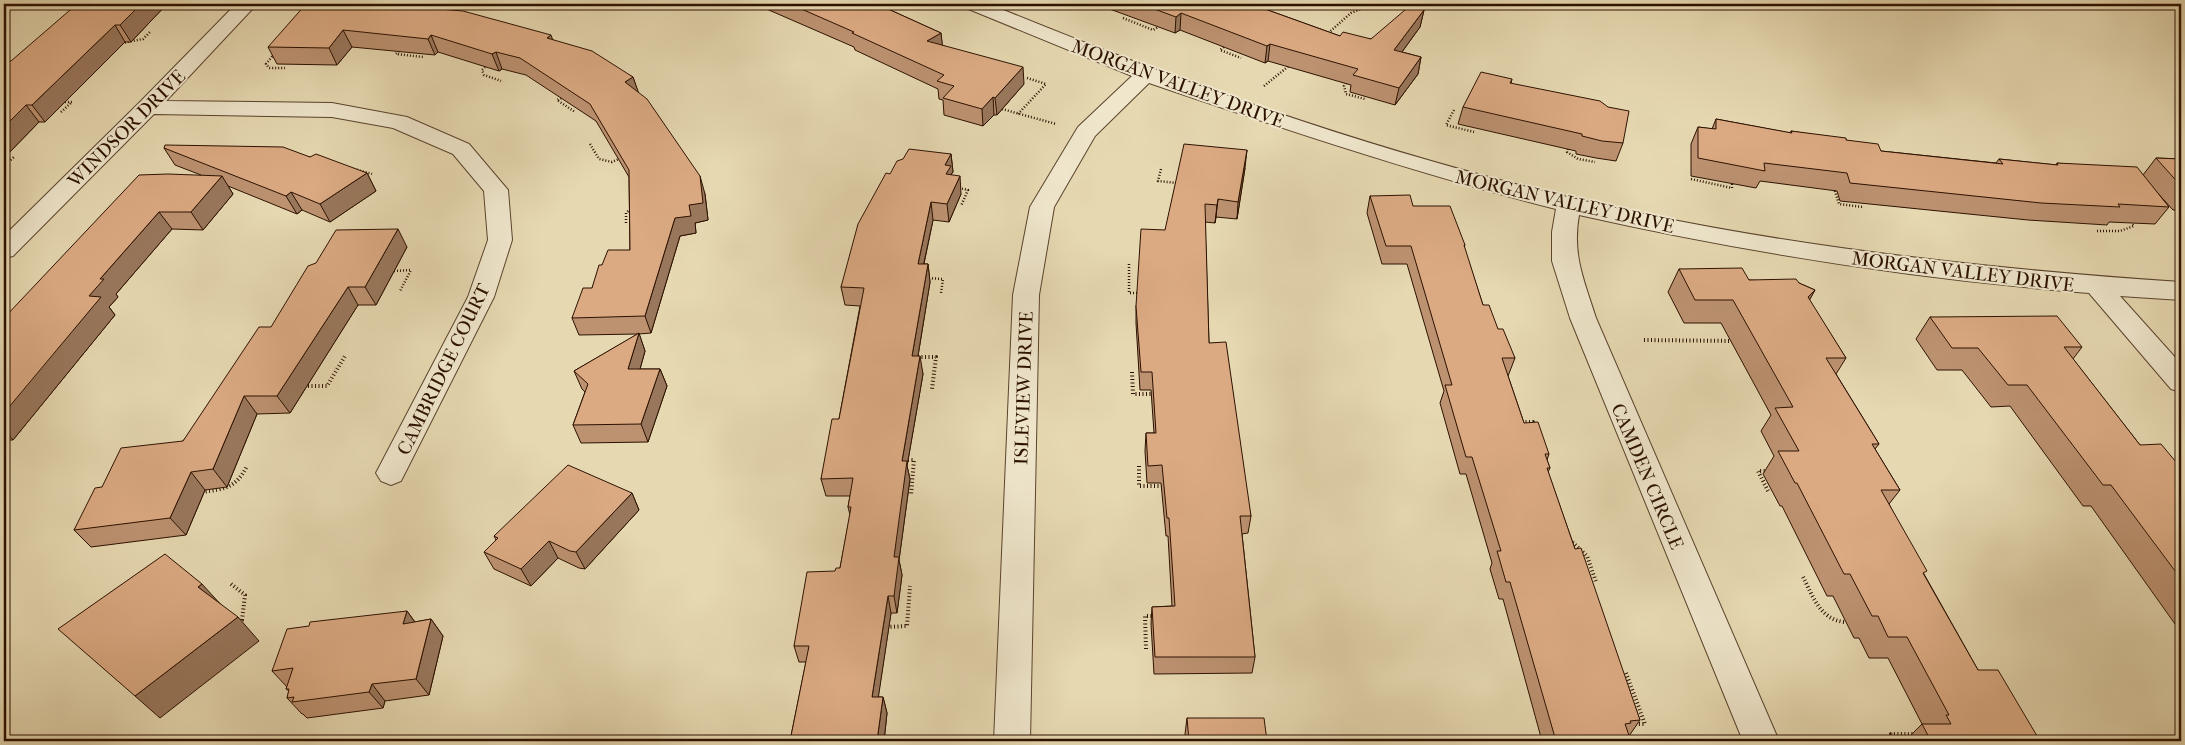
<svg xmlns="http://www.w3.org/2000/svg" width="2185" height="745" font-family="'IM FELL French Canon',serif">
	<rect width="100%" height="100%" fill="#e6d8b1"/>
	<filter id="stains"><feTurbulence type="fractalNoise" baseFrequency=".004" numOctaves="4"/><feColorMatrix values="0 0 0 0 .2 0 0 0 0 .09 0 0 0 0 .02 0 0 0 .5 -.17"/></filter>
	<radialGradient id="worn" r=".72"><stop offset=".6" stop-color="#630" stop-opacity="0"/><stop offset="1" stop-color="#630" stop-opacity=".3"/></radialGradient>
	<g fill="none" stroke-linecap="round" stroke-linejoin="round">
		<g stroke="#5a432c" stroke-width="2">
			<g id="minor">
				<polygon points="236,4 257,4 166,101 332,103 407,117 469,144 508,190 512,240 494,297 401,481 391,485 381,481 376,473 468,297 488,240 484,191 453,154 393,128 332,117 154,114 13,256 4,258 4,236 140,102"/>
				<path d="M963,4H989C1201,92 1422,168 1648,215C1824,251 2002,270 2181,282V300L2120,296L2181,364V392L2171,389L2089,293C1917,279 1748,253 1579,215C1572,255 1584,280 1596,318L1779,741H1743L1570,318L1552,261V232L1556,209C1418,174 1284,129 1149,83L1095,136L1054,207L1039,295L1030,741H994L1013,295L1030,207L1078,127L1132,76L966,8Z"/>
			</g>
		</g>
		<g stroke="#2c1100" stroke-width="2.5" stroke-dasharray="1 2" stroke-linecap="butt">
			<polyline points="1939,4 2001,6 2086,4"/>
			<polyline points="1123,18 1153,30 1158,27"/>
			<polyline points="1326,35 1351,13 1373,4"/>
			<polyline points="122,43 143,39 150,32"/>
			<polyline points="1226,45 1220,50 1241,58"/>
			<polyline points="401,49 396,54 423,57"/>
			<polyline points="274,54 266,64 269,68 285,68"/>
			<polyline points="485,67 482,70 484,75 501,81"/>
			<polyline points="1346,83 1344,86 1346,94 1365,99"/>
			<polyline points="1264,86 1290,65"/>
			<polyline points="564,97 557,100 575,112"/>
			<polyline points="1002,109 1056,124"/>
			<polyline points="1454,110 1446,125 1474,132"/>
			<polyline points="61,112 72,102 65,102"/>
			<polyline points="1018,114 1046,84 1027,78"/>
			<polyline points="590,144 599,159 612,162 619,159"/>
			<polyline points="1568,149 1567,152 1578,159 1595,162"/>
			<polyline points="4,166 14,157"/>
			<polyline points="354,169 372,174"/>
			<polyline points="1161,169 1158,181 1177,183"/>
			<polyline points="1691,179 1732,188 1732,184"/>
			<polyline points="959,188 968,190 961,206"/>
			<polyline points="1834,188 1839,204 1863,207"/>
			<polyline points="626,223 626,213 633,207"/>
			<polyline points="2097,231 2120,231 2134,226 2131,223"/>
			<polyline points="1129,264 1129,293 1138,293"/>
			<polyline points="394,271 411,270 400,291"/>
			<polyline points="926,278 943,279 941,293"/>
		</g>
		<g stroke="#2c1100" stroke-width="4" stroke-dasharray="1 2.5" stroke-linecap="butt">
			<polyline points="1644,340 1735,341"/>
			<polyline points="918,357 936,357 932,389"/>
			<polyline points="1132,372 1133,394 1155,394"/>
			<polyline points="308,386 327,386 345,356"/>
			<polyline points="1522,422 1533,422 1534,424"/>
			<polyline points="908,460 914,460 911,495"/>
			<polyline points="1139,466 1139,486 1164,486"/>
			<polyline points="1768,491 1758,471 1769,471"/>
			<path d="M202,492C225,489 236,488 247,466"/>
			<polyline points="1570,540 1587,556 1596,582"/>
			<path d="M1803,577C1813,596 1820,620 1845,622"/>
			<polyline points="231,584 245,595 242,620 239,622"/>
			<polyline points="887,627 907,626 910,586"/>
			<polyline points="1146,649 1145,616 1155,616"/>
			<polyline points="1626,673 1645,724 1634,724"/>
			<polyline points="892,738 892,741"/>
			<polyline points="1894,741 1891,734 1914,734"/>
		</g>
		<use href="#minor" fill="#efe6cc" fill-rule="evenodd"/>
	</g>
	<g fill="#bc9271" stroke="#2c1100">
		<polygon points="167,4 131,42 125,42 45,122 39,122 4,158 11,61"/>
		<polygon points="755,4 877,4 941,33 942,45 1024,84 997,115 994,115 983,126 944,115 943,100 939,99 938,89 855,50 854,47"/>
		<polygon points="1096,4 1251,4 1340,36 1371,39 1424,10 1420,27 1402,52 1421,57 1418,74 1395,105 1350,92 1351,85 1268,61 1265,63 1180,30 1175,33"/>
		<polygon points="432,8 553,40 633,77 638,92 705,194 708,220 695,223 696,233 680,236 651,333 639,334 645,351 640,369 660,369 667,386 648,442 581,443 573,425 585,392 582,389 574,371 638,334 579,335 572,318 592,288 602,265 630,250 629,177 596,121 526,75 502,69 499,71 438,52 435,55 352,47 337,65 277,64 268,47"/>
		<polygon points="1512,79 1511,84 1623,143 1616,161 1596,158 1576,154 1576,151 1458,124 1463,107"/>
		<polygon points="1716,119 1790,133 1791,131 1846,140 1881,151 1996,163 1999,159 2056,165 2057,163 2143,175 2156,158 2181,159 2181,210 2173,210 2154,189 2169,207 2155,224 2109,222 2107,225 2028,220 1840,201 1837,191 1760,181 1756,188 1691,176 1691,144 1698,127 1712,129"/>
		<polygon points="164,148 310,157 367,173 376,191 330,222 302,210 297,214 228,186 233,194 203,230 172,229 116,294 118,297 109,307 115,315 13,440 4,440 4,318 201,175 175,165"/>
		<polygon points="951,154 953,172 951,175 961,194 949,222 933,220 924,264 928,264 930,282 918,356 923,374 907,466 910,479 899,560 902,575 897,613 891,613 878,697 883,697 887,713 884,741 790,741 806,662 799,662 794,646 835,571 840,568 850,515 848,507 850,496 826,496 821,479 839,419 860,306 845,305 841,287 890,174"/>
		<polygon points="1245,168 1237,219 1216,217 1215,223 1205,222 1209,343 1251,516 1248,533 1242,534 1255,657 1252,673 1154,674 1151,624 1152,607 1172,606 1168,536 1166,536 1161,483 1147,483 1145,451 1146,433 1154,433 1151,390 1140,390 1136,323 1136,306 1165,230"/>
		<polygon points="1370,196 1413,206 1465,245 1464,248 1483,305 1515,358 1508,376 1524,423 1549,454 1547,460 1550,468 1548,472 1575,549 1640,720 1629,736 1631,741 1542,741 1503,599 1499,599 1490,569 1492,563 1466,474 1460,474 1440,403 1444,391 1407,264 1382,264 1367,213"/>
		<polygon points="407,247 376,305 358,305 290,413 257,414 227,487 205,490 186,535 91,547 74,530 102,487 183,441 271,327"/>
		<polygon points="1679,269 1749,280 1799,283 1815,290 1809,300 1846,358 1836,374 1879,444 1875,449 1900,490 1889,504 1924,574 1978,670 2040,741 1905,741 1922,724 1888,658 1869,658 1859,638 1854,638 1833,596 1827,596 1782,506 1780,506 1763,474 1774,456 1761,431 1771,415 1721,323 1684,323 1668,292"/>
		<polygon points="1930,317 2082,347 2073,359 2140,445 2181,468 2181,631 2180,631 2091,506 2083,506 2010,406 1991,407 1962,370 1937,370 1916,339"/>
		<polygon points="632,493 639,510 585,569 579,568 558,558 531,586 494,569 484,552 496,540 494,536"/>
		<polygon points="407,611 415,622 431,619 443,636 429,695 385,701 383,708 307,718 303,714 302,714 287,698 289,691 286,689 287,687 272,671"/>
		<polygon points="1187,718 1267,741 1186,741 1185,734"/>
	</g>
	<g fill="#99775c" stroke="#2c1100">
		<polygon points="141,4 167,4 131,42 120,25"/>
		<polygon points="1424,10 1420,27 1391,67 1394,50"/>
		<polygon points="1181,13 1180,30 1175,33 1176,17"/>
		<polygon points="115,25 125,42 45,122 32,105"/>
		<polygon points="343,30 352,47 337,65 329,48"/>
		<polygon points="941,33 943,50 927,41"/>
		<polygon points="431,35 438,52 435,55 428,39"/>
		<polygon points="551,35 557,52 547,38"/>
		<polygon points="1270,44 1268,61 1265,63 1267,46"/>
		<polygon points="496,52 502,69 499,71 492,54"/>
		<polygon points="1421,57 1418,74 1395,105 1399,88"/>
		<polygon points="1023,67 1024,84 997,115 995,98"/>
		<polygon points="633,77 639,94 625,82"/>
		<polygon points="993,97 994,115 983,126 982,109"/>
		<polygon points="26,105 39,122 4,158 4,127"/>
		<polygon points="1247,150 1245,168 1237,219 1238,202"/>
		<polygon points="951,154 953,172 951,174 952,184 948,192 945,165"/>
		<polygon points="367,173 376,191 330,222 320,204"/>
		<polygon points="222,176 233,194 203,230 191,212"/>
		<polygon points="700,176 705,194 708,220 695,223 696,233 680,236 651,333 645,316 675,218 689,205"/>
		<polygon points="960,176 961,194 949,222 947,204"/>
		<polygon points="291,192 302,210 297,214 286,196"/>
		<polygon points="1218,199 1216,217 1215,223 1217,205"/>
		<polygon points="931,202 933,220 920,281 918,264"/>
		<polygon points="159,212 172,229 116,294 118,297 109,307 115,315 13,440 4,430 4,413 89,296 100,279"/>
		<polygon points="398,229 407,247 376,305 365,287"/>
		<polygon points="928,264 930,282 915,374 912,356"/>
		<polygon points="348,287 358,305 290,413 277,396"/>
		<polygon points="1815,290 1802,314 1808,297"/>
		<polygon points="639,333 645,351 635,387 628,369"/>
		<polygon points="920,356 923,374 907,466 910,479 899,560 902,575 897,613 894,596 894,557 902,461"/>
		<polygon points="660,369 667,386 648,442 641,424"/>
		<polygon points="244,396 257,414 227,487 213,469"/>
		<polygon points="191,472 205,490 186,535 170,518"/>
		<polygon points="632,493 639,510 585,569 576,552"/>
		<polygon points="549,541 558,558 531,586 521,569"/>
		<polygon points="202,584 224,608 198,587"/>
		<polygon points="888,596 891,613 876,713 872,697"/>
		<polygon points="407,611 419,628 403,624"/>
		<polygon points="238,617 259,641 160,718 135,696"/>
		<polygon points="431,619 443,636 429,695 416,679"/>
		<polygon points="372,684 385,701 383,708 369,692"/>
		<polygon points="883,697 887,713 884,741 877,741"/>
	</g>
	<g fill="#dbaa83" stroke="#2c1100">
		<polygon points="77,4 141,4 120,25 115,25 32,105 26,105 4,127 4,63 6,61 11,61"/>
		<polygon points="306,4 415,4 431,5 428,8 463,11 551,35 547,38 592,51 633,77 625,82 647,99 700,176 703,203 689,205 691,216 675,218 645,316 572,318 583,288 592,288 599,265 602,265 608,250 630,250 629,170 590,104 520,58 496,52 492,54 431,35 428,39 343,30 329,48 268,47"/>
		<polygon points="790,4 877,4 941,33 927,41 1023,67 995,98 993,97 982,109 943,98 954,86 937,81 944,75 852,33 854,32"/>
		<polygon points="1141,4 1251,4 1340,36 1343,32 1371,39 1412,4 1417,4 1424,10 1394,50 1421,57 1399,88 1353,75 1358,69 1270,44 1267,46 1181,13 1176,17"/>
		<polygon points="1481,72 1512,79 1510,83 1600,101 1608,107 1629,111 1623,143 1602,141 1582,136 1582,134 1463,107"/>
		<polygon points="1716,119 1792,133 1791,131 1846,138 1846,140 1878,144 1881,151 2003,164 1999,159 2058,165 2057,163 2137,167 2169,207 2118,204 2120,207 2041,203 1850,183 1847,173 1764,163 1765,171 1698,158 1698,127 1716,129"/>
		<polygon points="1184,144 1247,150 1238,202 1218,199 1217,205 1205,204 1209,343 1226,342 1251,516 1240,516 1255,657 1155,657 1152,607 1175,606 1169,518 1167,518 1162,465 1148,466 1146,433 1156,433 1152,372 1141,372 1136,306 1141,229 1165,230"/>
		<polygon points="165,145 283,147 310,157 316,154 367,173 320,204 291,192 286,196 164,148"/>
		<polygon points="909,149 951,154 945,165 951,166 946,174 960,176 947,204 931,202 918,264 928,264 912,356 920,356 902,461 907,461 894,557 899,557 894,596 888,596 872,697 883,697 877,741 790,741 809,646 794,646 807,572 835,571 836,568 840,568 851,507 848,507 853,478 821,479 832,419 839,419 864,288 841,287 858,224 886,173 890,174 897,161 903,159"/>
		<polygon points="2156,158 2181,159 2181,186"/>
		<polygon points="168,174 222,176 191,212 159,212 100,279 104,279 89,296 101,297 4,413 4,318 139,175"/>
		<polygon points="1410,195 1413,206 1450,206 1465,245 1464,245 1483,305 1489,305 1498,329 1503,329 1515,358 1502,358 1524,423 1538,422 1549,454 1545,454 1550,468 1547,468 1575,549 1581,548 1640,720 1630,721 1631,723 1625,724 1631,741 1556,741 1510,582 1506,582 1497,551 1501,551 1472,457 1466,457 1445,385 1452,385 1411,246 1386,246 1370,196"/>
		<polygon points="398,229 365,287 348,287 277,396 244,396 213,469 191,472 170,518 74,530 95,488 102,487 121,448 183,441 259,327 271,327 308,266 316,263 336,230"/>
		<polygon points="1742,268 1749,280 1796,279 1799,283 1815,290 1808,297 1846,358 1826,358 1879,444 1872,444 1900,490 1881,490 1927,571 1923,573 1978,670 1998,670 2040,741 1931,741 1922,724 1951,724 1946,715 1949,715 1907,637 1888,637 1878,616 1872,616 1850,574 1844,574 1797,483 1795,483 1778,451 1799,451 1775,408 1793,407 1733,300 1695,300 1679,269"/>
		<polygon points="2057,316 2082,347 2064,347 2140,445 2161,444 2181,468 2181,579 2111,485 2103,485 2027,385 2008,385 1978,348 1952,348 1930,317"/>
		<polygon points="639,333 628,369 660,369 641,424 573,425 588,384 574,371"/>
		<polygon points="568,465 632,493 576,552 570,551 549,541 521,569 484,552 498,538 494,536"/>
		<polygon points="165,554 202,584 198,587 238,617 135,696 58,629"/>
		<polygon points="407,611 403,624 431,619 416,679 372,684 369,692 292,702 294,697 287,698 289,689 286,689 293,668 272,671 287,629 309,626 310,622"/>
		<polygon points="1187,718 1264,718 1267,741 1189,741"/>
	</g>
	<g text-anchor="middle" stroke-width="4" stroke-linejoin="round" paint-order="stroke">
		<g font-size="19" fill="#2c1100" stroke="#efe6cc">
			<text transform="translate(1178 83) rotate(20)" y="7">MORGAN VALLEY DRIVE</text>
			<text transform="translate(126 128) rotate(-45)" y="7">WINDSOR DRIVE</text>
			<text transform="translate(1565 201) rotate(13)" y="7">MORGAN VALLEY DRIVE</text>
			<text transform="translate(1963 271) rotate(7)" y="7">MORGAN VALLEY DRIVE</text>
			<text transform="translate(443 369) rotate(-64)" y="7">CAMBRIDGE COURT</text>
			<text transform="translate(1023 388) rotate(-88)" y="7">ISLEVIEW DRIVE</text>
			<text transform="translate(1648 476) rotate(67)" y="7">CAMDEN CIRCLE</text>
		</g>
	</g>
	<rect width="2185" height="745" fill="none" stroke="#e6d8b1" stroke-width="20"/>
	<rect x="5" y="5" width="2175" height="735" fill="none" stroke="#2c1100" stroke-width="2.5"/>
	<rect x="10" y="10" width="2165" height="725" fill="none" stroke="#2c1100"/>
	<rect width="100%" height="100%" filter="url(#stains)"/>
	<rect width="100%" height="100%" fill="url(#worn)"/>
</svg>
